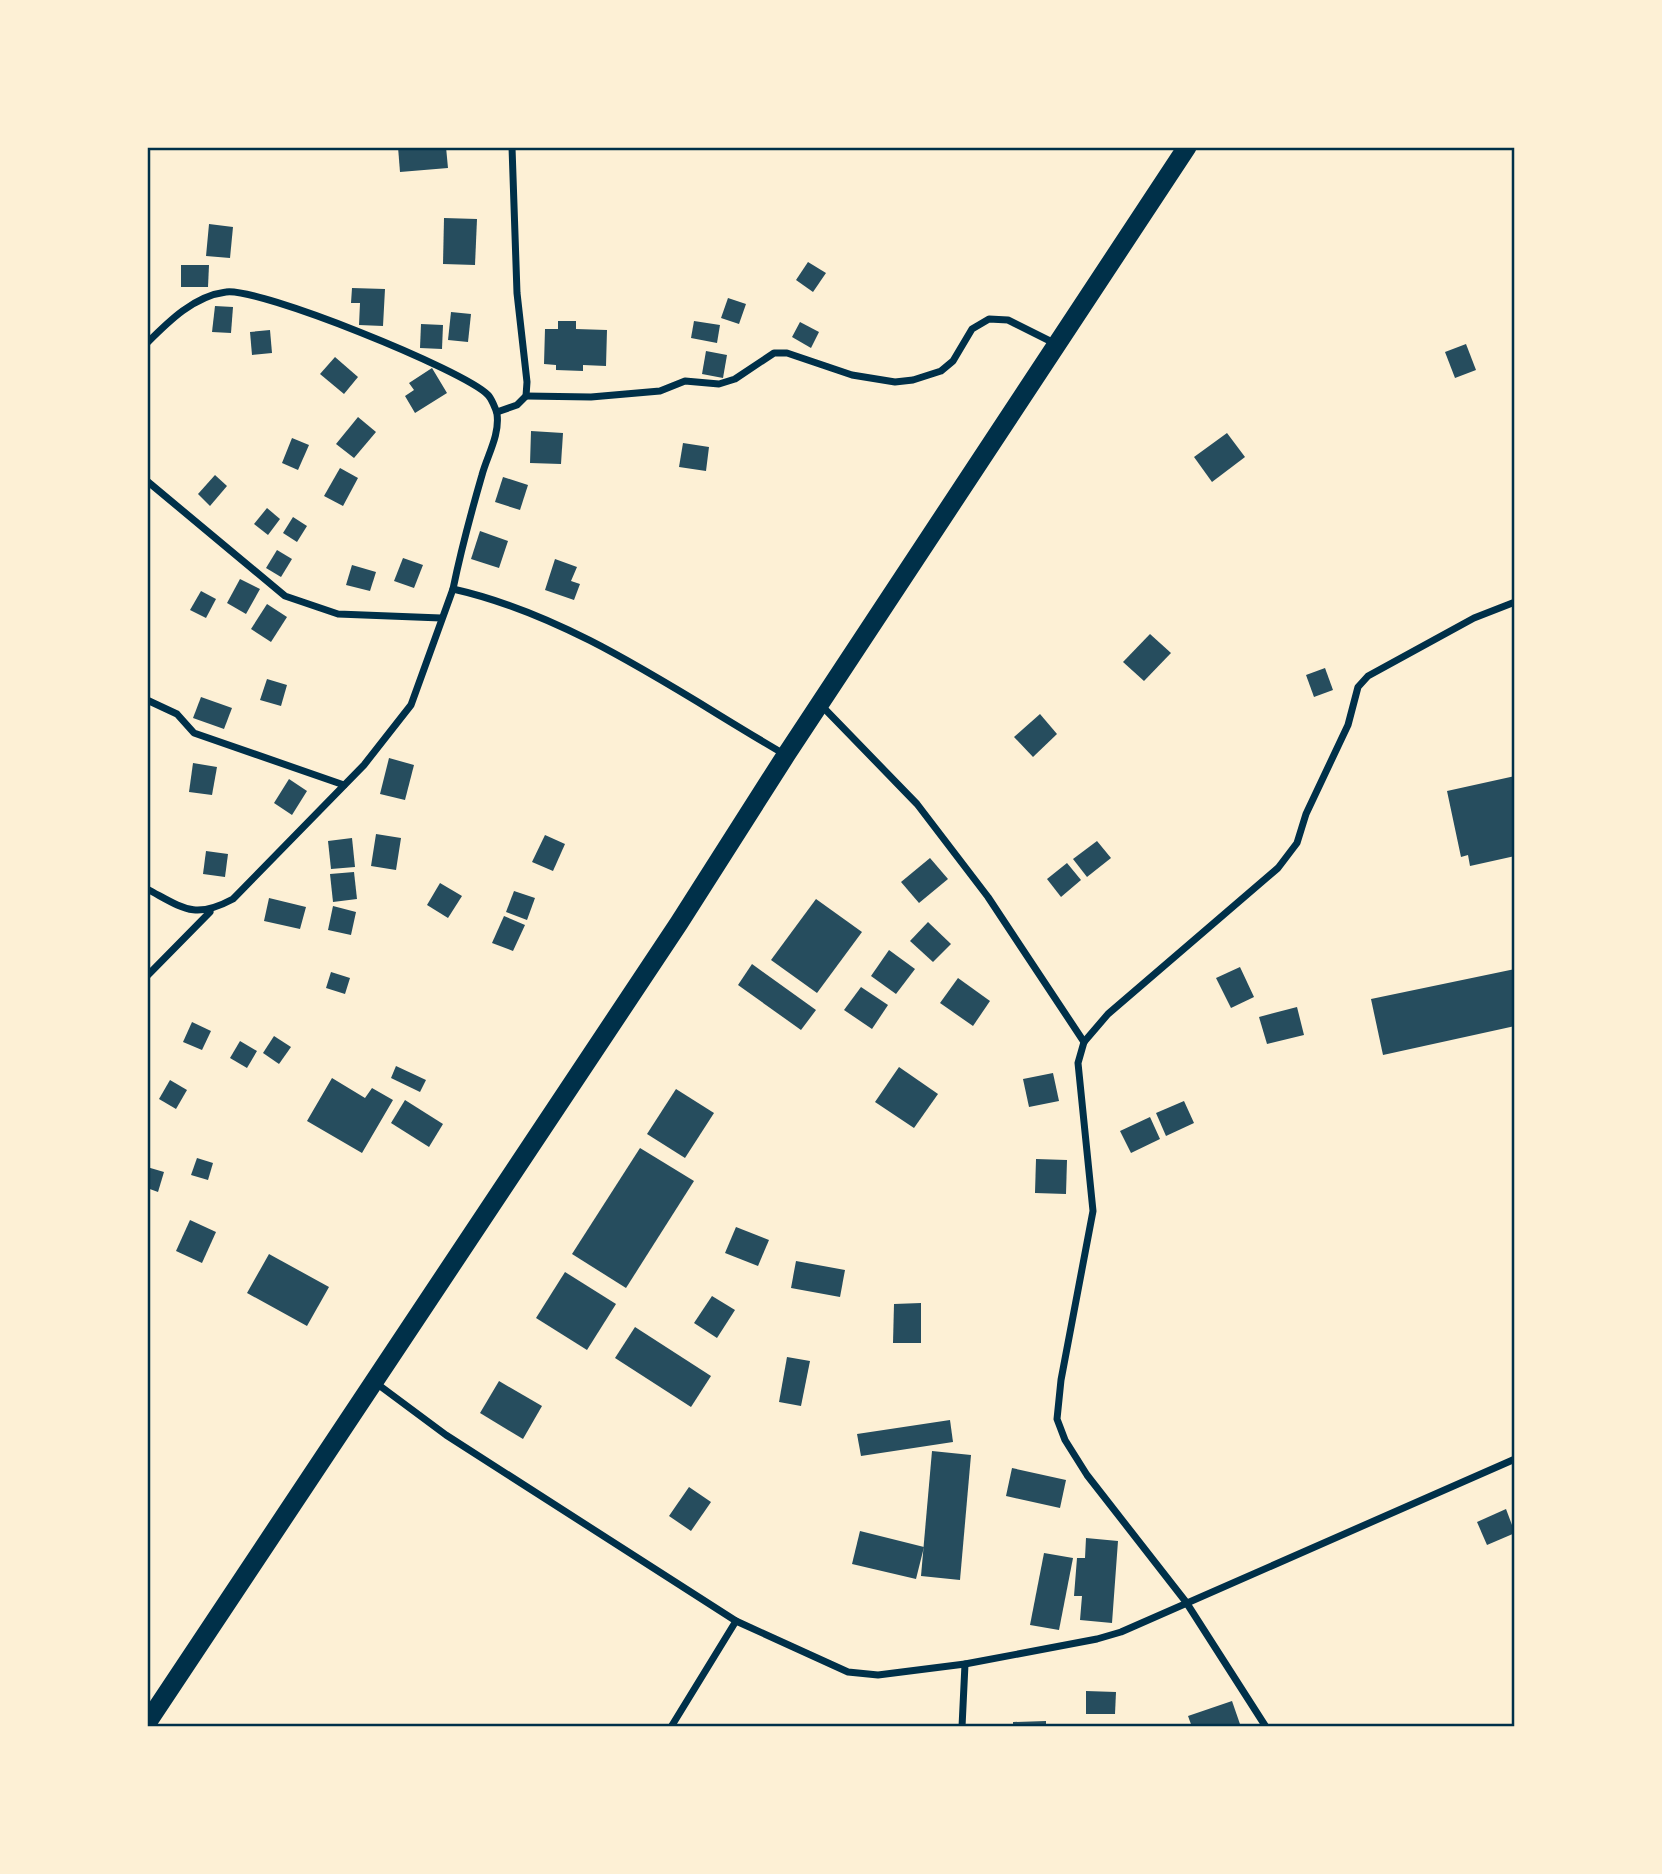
<svg xmlns="http://www.w3.org/2000/svg" width="1662" height="1874" font-family="Lora,serif">
	<rect width="100%" height="100%" fill="#fdf0d5"/>
	<g fill="#264d5e">
		<polygon points="398,147 446,147 448,168 400,172"/>
		<polygon points="444,218 477,219 475,265 443,264"/>
		<polygon points="209,224 233,227 230,258 206,256"/>
		<polygon points="808,262 826,273 813,292 796,280"/>
		<polygon points="181,265 209,265 208,287 181,287"/>
		<polygon points="352,288 385,289 383,326 359,325 360,303 351,303"/>
		<polygon points="728,298 746,304 739,324 721,318"/>
		<polygon points="215,306 233,307 231,333 212,332"/>
		<polygon points="451,312 471,314 468,342 448,340"/>
		<polygon points="558,321 576,321 576,329 607,330 606,366 583,365 583,371 556,370 556,365 544,364 545,329 558,329"/>
		<polygon points="694,321 720,325 717,343 691,338"/>
		<polygon points="800,322 819,332 811,348 792,337"/>
		<polygon points="421,324 443,325 442,349 420,348"/>
		<polygon points="270,330 272,353 252,355 250,332"/>
		<polygon points="1466,344 1476,370 1455,378 1445,352"/>
		<polygon points="706,351 727,355 723,378 702,374"/>
		<polygon points="335,357 358,377 344,394 320,374"/>
		<polygon points="432,368 447,393 415,413 405,396 414,390 409,383"/>
		<polygon points="358,417 376,432 354,458 336,444"/>
		<polygon points="531,431 563,433 561,464 530,463"/>
		<polygon points="1227,433 1245,457 1212,482 1194,457"/>
		<polygon points="292,438 309,445 298,470 282,463"/>
		<polygon points="683,443 709,447 706,471 679,467"/>
		<polygon points="340,468 358,478 343,506 324,496"/>
		<polygon points="215,475 227,486 210,506 198,494"/>
		<polygon points="503,477 528,485 520,510 495,502"/>
		<polygon points="267,508 280,519 268,535 254,524"/>
		<polygon points="293,517 307,526 297,542 283,533"/>
		<polygon points="480,531 508,541 499,568 471,559"/>
		<polygon points="277,550 292,559 281,577 266,568"/>
		<polygon points="403,558 423,565 414,588 394,581"/>
		<polygon points="555,559 577,567 571,581 580,584 574,600 545,590"/>
		<polygon points="352,565 376,572 370,591 346,585"/>
		<polygon points="240,579 260,589 246,614 227,603"/>
		<polygon points="201,591 216,599 206,618 190,610"/>
		<polygon points="267,604 287,617 271,642 251,629"/>
		<polygon points="1150,634 1171,653 1144,681 1123,662"/>
		<polygon points="1325,668 1333,690 1314,697 1306,675"/>
		<polygon points="267,679 287,685 281,706 260,700"/>
		<polygon points="201,697 232,708 224,729 193,718"/>
		<polygon points="1040,714 1057,734 1033,757 1014,737"/>
		<polygon points="389,758 414,765 405,800 380,794"/>
		<polygon points="193,763 217,767 212,795 189,792"/>
		<polygon points="1515,776 1515,856 1470,866 1468,855 1461,857 1447,791"/>
		<polygon points="289,779 307,791 292,815 274,803"/>
		<polygon points="376,834 401,838 396,870 371,866"/>
		<polygon points="545,835 565,844 553,871 532,862"/>
		<polygon points="352,838 355,867 331,869 328,841"/>
		<polygon points="1097,841 1111,858 1087,877 1073,859"/>
		<polygon points="206,851 228,854 225,877 203,874"/>
		<polygon points="930,858 948,879 919,903 901,882"/>
		<polygon points="1067,863 1081,880 1061,897 1047,879"/>
		<polygon points="354,872 357,899 333,902 330,874"/>
		<polygon points="440,883 462,896 448,918 427,905"/>
		<polygon points="514,891 535,898 527,920 506,912"/>
		<polygon points="269,898 306,907 300,929 264,921"/>
		<polygon points="816,899 862,932 817,993 771,960"/>
		<polygon points="333,906 356,912 351,935 328,930"/>
		<polygon points="504,916 525,925 513,951 492,943"/>
		<polygon points="928,922 951,944 933,962 910,941"/>
		<polygon points="889,950 915,969 896,994 871,976"/>
		<polygon points="752,964 816,1010 801,1030 738,985"/>
		<polygon points="1240,967 1254,997 1231,1008 1216,978"/>
		<polygon points="1515,969 1515,1026 1383,1055 1371,999"/>
		<polygon points="331,972 350,978 345,994 326,988"/>
		<polygon points="958,978 990,1001 973,1026 940,1003"/>
		<polygon points="861,987 888,1005 872,1029 844,1010"/>
		<polygon points="1297,1007 1304,1035 1267,1044 1259,1017"/>
		<polygon points="192,1022 211,1031 202,1050 183,1042"/>
		<polygon points="274,1036 291,1047 279,1064 263,1053"/>
		<polygon points="240,1041 257,1051 247,1068 230,1058"/>
		<polygon points="396,1066 426,1080 420,1092 391,1078"/>
		<polygon points="899,1067 938,1094 914,1128 875,1102"/>
		<polygon points="1053,1073 1059,1101 1029,1107 1023,1079"/>
		<polygon points="332,1078 365,1098 372,1088 393,1100 362,1153 307,1121"/>
		<polygon points="170,1080 187,1090 176,1109 159,1099"/>
		<polygon points="676,1089 714,1113 685,1158 647,1134"/>
		<polygon points="405,1100 443,1124 429,1147 391,1123"/>
		<polygon points="1184,1101 1194,1123 1166,1136 1156,1113"/>
		<polygon points="1150,1117 1160,1139 1131,1153 1120,1131"/>
		<polygon points="640,1148 694,1181 626,1288 572,1254"/>
		<polygon points="197,1158 213,1163 208,1180 191,1175"/>
		<polygon points="1036,1159 1067,1160 1066,1194 1035,1193"/>
		<polygon points="147,1167 164,1172 158,1192 147,1188"/>
		<polygon points="190,1220 216,1232 202,1263 176,1251"/>
		<polygon points="736,1227 769,1240 758,1266 725,1253"/>
		<polygon points="269,1254 329,1287 307,1326 247,1293"/>
		<polygon points="796,1261 845,1270 840,1297 791,1288"/>
		<polygon points="565,1272 616,1304 587,1350 536,1318"/>
		<polygon points="712,1296 735,1310 717,1338 694,1323"/>
		<polygon points="921,1303 921,1343 893,1343 894,1304"/>
		<polygon points="635,1327 711,1376 691,1407 615,1358"/>
		<polygon points="787,1357 810,1361 801,1406 779,1402"/>
		<polygon points="499,1381 542,1406 523,1439 480,1413"/>
		<polygon points="950,1420 953,1442 861,1456 857,1434"/>
		<polygon points="932,1451 971,1455 960,1580 921,1576"/>
		<polygon points="1012,1468 1066,1480 1060,1508 1006,1496"/>
		<polygon points="689,1487 711,1502 691,1531 669,1516"/>
		<polygon points="1506,1509 1515,1533 1487,1545 1477,1522"/>
		<polygon points="860,1531 924,1547 916,1579 852,1564"/>
		<polygon points="1086,1538 1118,1541 1112,1623 1080,1620 1082,1596 1074,1596 1077,1558 1085,1558"/>
		<polygon points="1044,1553 1073,1558 1059,1630 1030,1625"/>
		<polygon points="1086,1691 1116,1692 1115,1714 1086,1714"/>
		<polygon points="1232,1701 1241,1727 1192,1727 1188,1716"/>
		<polygon points="1046,1721 1046,1727 1013,1727 1013,1722"/>
	</g>
	<g fill="none" stroke-linecap="round" stroke-linejoin="round">
		<g stroke="#003049" stroke-width="7">
			<path d="M147,343C169,321 194,296 226,292C258,287 464,370 488,395C491,398 496,409 497,414C500,435 487,456 482,475C471,513 461,550 453,589"/>
			<polyline points="526,396 591,397 660,391 685,381 719,384 735,379 774,353 787,353 852,375 895,382 913,380 941,371 953,361 972,329 989,319 1008,320 1056,344"/>
			<polyline points="497,412 517,405 526,396 527,382 517,293 512,147"/>
			<polyline points="147,481 285,596 338,614 441,618"/>
			<polyline points="147,700 177,714 194,733 344,785"/>
			<polyline points="820,704 917,804 988,897 1084,1042"/>
			<path d="M147,889C183,908 194,920 233,899L364,765L411,705L453,589C573,616 679,693 784,754"/>
			<polyline points="147,976 210,912"/>
			<polyline points="376,1383 446,1435 736,1621 848,1672 878,1675 965,1664 1097,1639 1121,1632 1515,1459"/>
			<polyline points="671,1727 736,1621"/>
			<polyline points="962,1727 965,1664"/>
			<polyline points="1266,1727 1186,1602 1087,1475 1065,1440 1057,1419 1061,1380 1093,1211 1078,1063 1084,1042 1108,1014 1278,868 1297,843 1306,814 1348,725 1358,687 1368,676 1474,618 1515,602"/>
		</g>
		<polyline stroke="#003049" stroke-width="19" points="147,1723 679,923 786,755 1187,147"/>
	</g>
	<rect width="1662" height="1874" fill="none" stroke="#fdf0d5" stroke-width="298"/>
	<rect x="149" y="149" width="1364" height="1576" fill="none" stroke="#003049" stroke-width="2.5"/>
</svg>
